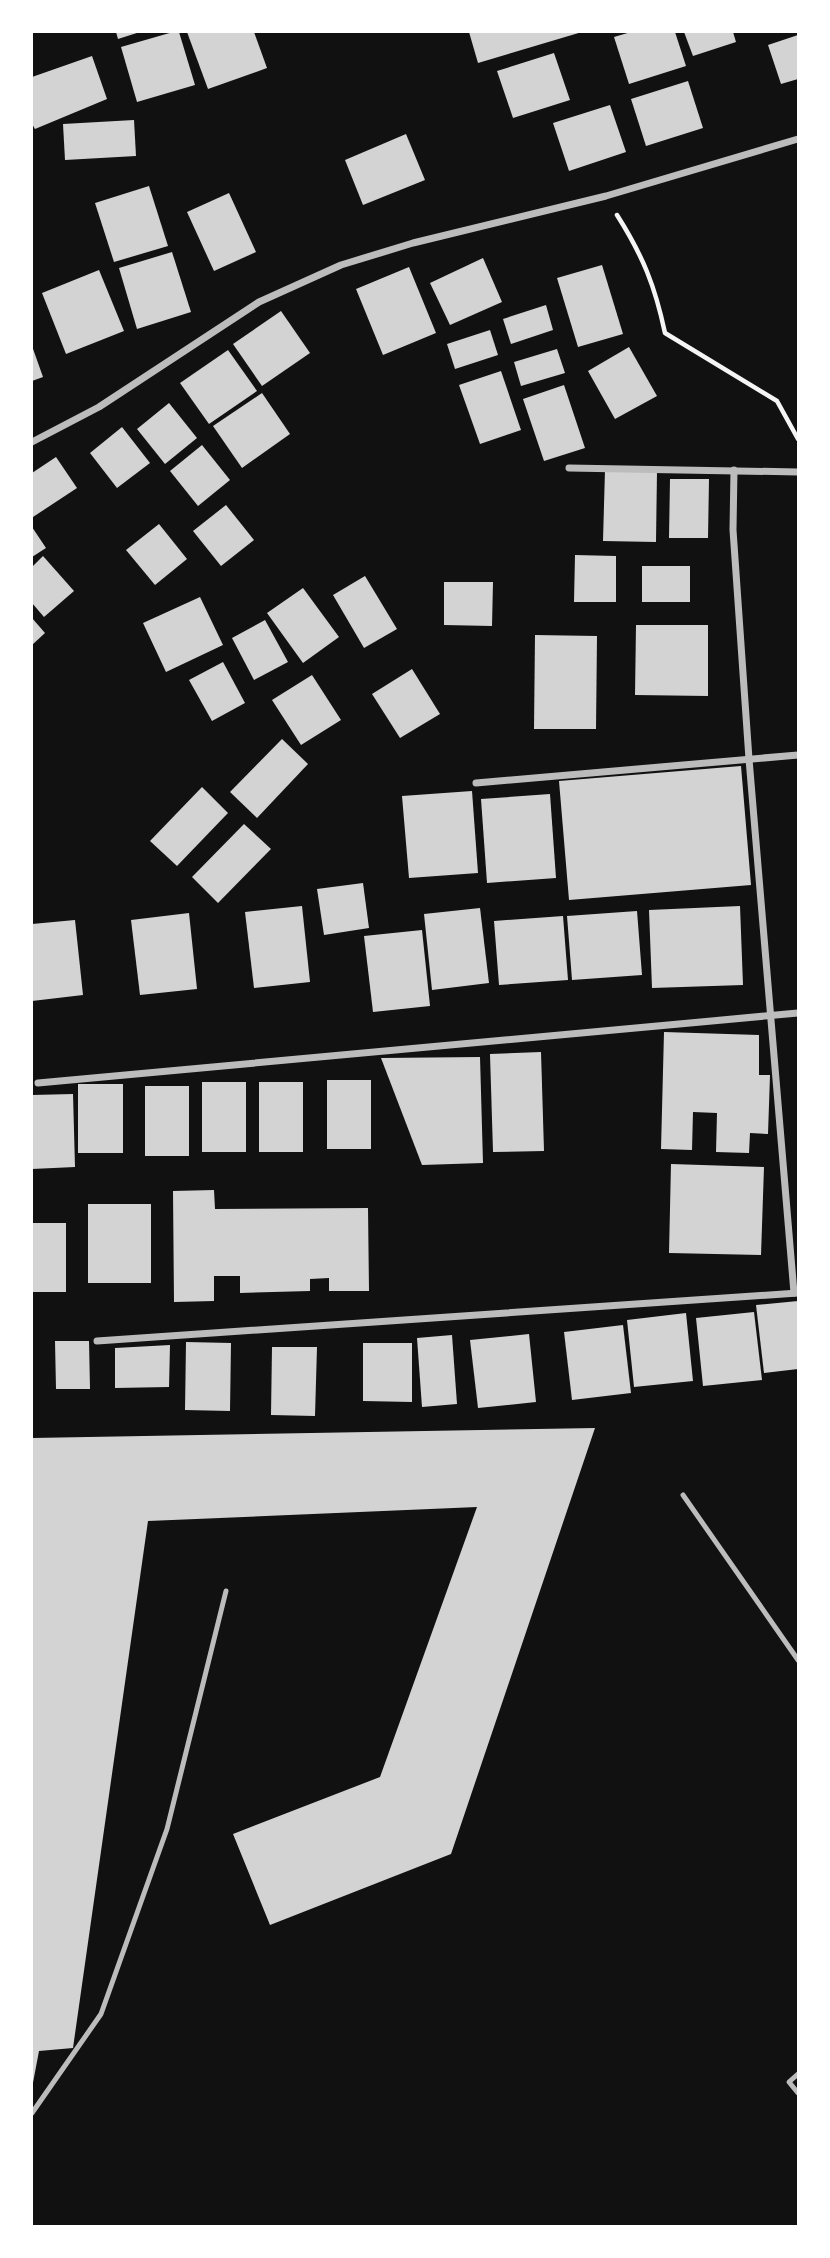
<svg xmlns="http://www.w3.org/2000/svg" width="830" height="2258" font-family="'Exo 2',sans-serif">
	<rect width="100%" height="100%" fill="#111"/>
	<g fill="#d3d3d3">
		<polygon points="116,32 140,32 118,39"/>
		<polygon points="173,32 179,32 195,85 137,102 121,47"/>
		<polygon points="187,32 254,32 267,68 208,89"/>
		<polygon points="469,32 582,32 478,63"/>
		<polygon points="631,32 675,32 686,66 629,84 614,37"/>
		<polygon points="684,32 733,32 736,42 693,56"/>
		<polygon points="798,35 798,79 781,84 768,45"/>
		<polygon points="554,53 570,100 513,118 497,71"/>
		<polygon points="92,56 107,99 35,129 32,124 32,77"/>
		<polygon points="688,81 703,128 646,146 631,99"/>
		<polygon points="610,105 626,152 569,171 553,123"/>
		<polygon points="134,120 136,156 65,160 63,124"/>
		<polygon points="406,134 425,180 363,205 345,160"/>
		<polygon points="149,186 168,246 114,262 95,203"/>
		<polygon points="229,193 256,252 214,271 187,212"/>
		<polygon points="172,252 191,312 137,329 119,268"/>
		<polygon points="483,258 502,302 450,325 430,283"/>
		<polygon points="602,265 623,334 578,347 557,278"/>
		<polygon points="409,267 436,333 383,355 356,289"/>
		<polygon points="99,270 124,331 66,354 42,293"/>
		<polygon points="546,305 553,330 511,344 503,319"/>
		<polygon points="281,311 310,353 262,386 233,344"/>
		<polygon points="490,330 498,355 455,369 447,344"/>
		<polygon points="32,346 43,377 32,381"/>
		<polygon points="629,347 657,396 615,419 588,371"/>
		<polygon points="557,349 565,373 521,386 514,362"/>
		<polygon points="228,350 257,391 209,424 180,383"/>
		<polygon points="501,371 521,430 480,444 459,385"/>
		<polygon points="564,385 585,448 544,461 523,399"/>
		<polygon points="262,393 290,434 242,468 213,426"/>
		<polygon points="169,403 197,438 165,464 137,429"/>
		<polygon points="122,427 150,463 117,488 90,453"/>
		<polygon points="202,445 230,480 198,506 170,471"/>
		<polygon points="56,457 77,488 33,517 32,473"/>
		<polygon points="605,470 657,471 656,542 603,541"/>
		<polygon points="670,479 709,479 708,538 669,538"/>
		<polygon points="226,505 254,540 221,566 193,531"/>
		<polygon points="159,524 187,559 155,585 126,550"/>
		<polygon points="32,527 46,548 32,557"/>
		<polygon points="575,555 616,556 616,602 574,602"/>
		<polygon points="43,556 74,591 44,617 32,603 32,567"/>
		<rect x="642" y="566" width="48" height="36"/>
		<polygon points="365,576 397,629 364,648 333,595"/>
		<polygon points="444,582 493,582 492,626 444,625"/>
		<polygon points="303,588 339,637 303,663 267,613"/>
		<polygon points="200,597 223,645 166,672 143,623"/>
		<polygon points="32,618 45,633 32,645"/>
		<polygon points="265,620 288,662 254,680 232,638"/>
		<polygon points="636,625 708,625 708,696 635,695"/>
		<polygon points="535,635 597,636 596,729 534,729"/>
		<polygon points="223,662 245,703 212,721 189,680"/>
		<polygon points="412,669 440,714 400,738 372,694"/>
		<polygon points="312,675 341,720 301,745 272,700"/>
		<polygon points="282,739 308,764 257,818 230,792"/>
		<polygon points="741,766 751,885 569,900 559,781"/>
		<polygon points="202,787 228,813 177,866 150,841"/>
		<polygon points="472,791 478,873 409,878 402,796"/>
		<polygon points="550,794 556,878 487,883 481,799"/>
		<polygon points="244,824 271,849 218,903 192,877"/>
		<polygon points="363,883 369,928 324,935 317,889"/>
		<polygon points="302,906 310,982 254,988 245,912"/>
		<polygon points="740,906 743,985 652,988 649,910"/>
		<polygon points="480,908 489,983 432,990 424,914"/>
		<polygon points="637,911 642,975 572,980 567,916"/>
		<polygon points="189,913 197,989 140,995 131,920"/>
		<polygon points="563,916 568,980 499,985 494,921"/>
		<polygon points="75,920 83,995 32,1001 32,924"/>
		<polygon points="422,930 430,1006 373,1012 364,936"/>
		<polygon points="664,1032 759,1035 759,1075 770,1075 768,1134 750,1133 749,1153 716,1152 717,1113 693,1112 692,1150 661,1149"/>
		<polygon points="541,1052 544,1151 493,1152 490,1054"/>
		<polygon points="480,1057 483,1163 422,1165 381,1058"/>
		<rect x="327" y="1080" width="44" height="69"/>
		<rect x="202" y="1082" width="44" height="70"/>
		<rect x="259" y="1082" width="44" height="70"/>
		<rect x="78" y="1084" width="45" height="69"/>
		<rect x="145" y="1086" width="44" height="70"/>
		<polygon points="73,1094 75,1167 32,1169 32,1095"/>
		<polygon points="671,1164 764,1167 761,1255 669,1253"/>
		<polygon points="214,1190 215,1209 368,1208 369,1291 329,1291 329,1278 310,1279 310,1291 240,1293 240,1276 214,1276 214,1301 174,1302 173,1191"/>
		<rect x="88" y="1204" width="63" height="79"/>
		<rect x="32" y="1223" width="34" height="69"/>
		<polygon points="798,1301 798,1369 764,1373 756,1305"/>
		<polygon points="754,1312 762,1380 703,1386 696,1318"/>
		<polygon points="686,1313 693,1381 634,1387 627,1320"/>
		<polygon points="623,1325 631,1393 572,1400 564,1332"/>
		<polygon points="529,1334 536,1402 478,1408 470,1340"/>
		<polygon points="452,1335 457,1404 422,1407 417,1338"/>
		<polygon points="55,1341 89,1341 90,1389 56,1389"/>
		<polygon points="186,1342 231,1343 230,1411 185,1410"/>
		<polygon points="363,1343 412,1343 412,1402 363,1401"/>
		<polygon points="170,1345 169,1387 115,1388 115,1348"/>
		<polygon points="272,1347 317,1347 315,1416 271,1415"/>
		<polygon points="595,1428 451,1854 270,1925 233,1834 380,1777 477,1507 148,1521 73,2048 39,2051 32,2088 32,1438"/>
	</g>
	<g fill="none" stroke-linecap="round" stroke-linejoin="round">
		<path stroke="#f5f5f5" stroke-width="4.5" d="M617,215C643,256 655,286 665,333L777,401L798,439"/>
		<g stroke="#bcbcbc" stroke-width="5">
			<polyline points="683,1495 798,1660"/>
			<polyline points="798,2074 789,2082 798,2093"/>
			<polyline points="32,2113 101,2014 167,1829 226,1591"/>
		</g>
		<g stroke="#bcbcbc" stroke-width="7">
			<polyline points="32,442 99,407 259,302 341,265 413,243 606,196 798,139"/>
			<polyline points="569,468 798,472"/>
			<polyline points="734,470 733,530 749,759 794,1293"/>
			<polyline points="476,783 798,755"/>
			<polyline points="38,1083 798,1013"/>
			<polyline points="97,1341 798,1293"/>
		</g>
	</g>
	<rect width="830" height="2258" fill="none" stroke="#ffffff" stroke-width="66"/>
</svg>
